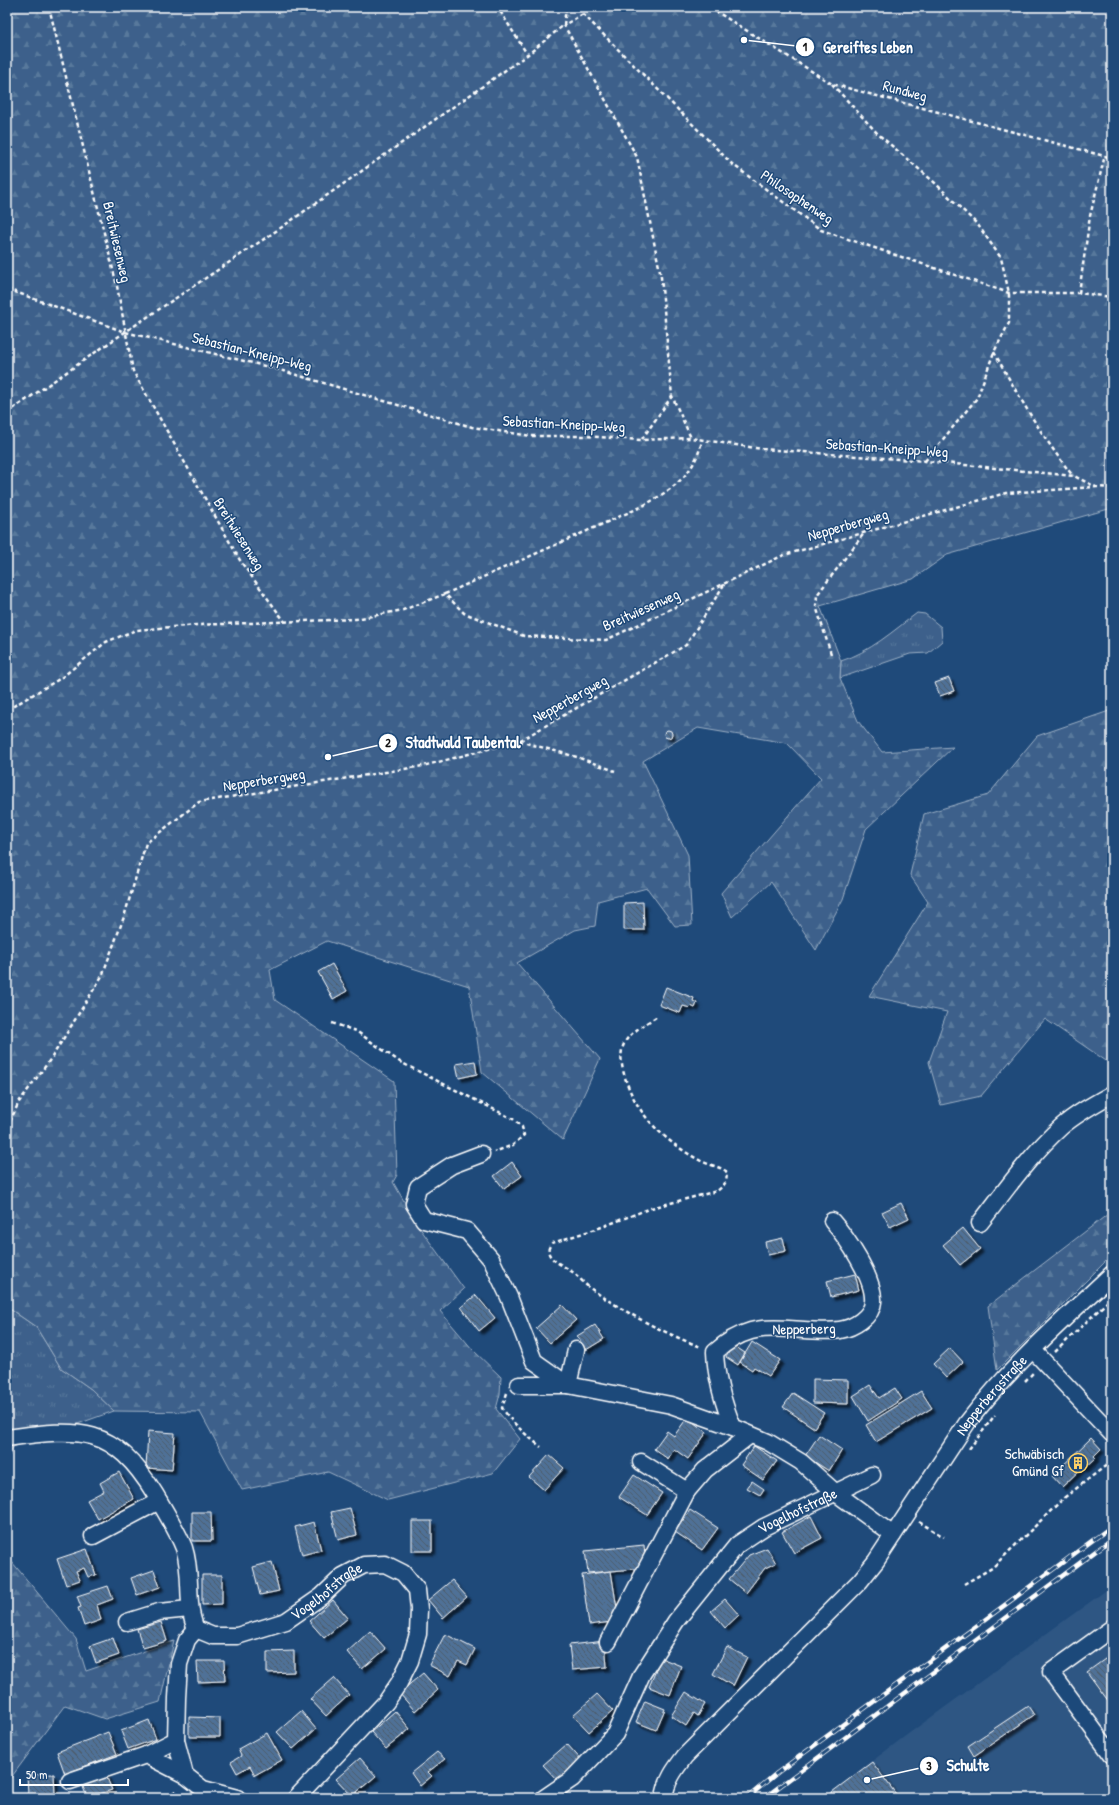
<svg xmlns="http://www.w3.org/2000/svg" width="1119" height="1805" font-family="'Patrick Hand',sans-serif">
	<defs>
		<pattern id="grass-tufts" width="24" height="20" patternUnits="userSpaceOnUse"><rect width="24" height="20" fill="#3c618b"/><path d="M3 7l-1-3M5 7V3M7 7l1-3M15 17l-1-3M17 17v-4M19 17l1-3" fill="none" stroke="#59799c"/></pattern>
		<pattern id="forest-firs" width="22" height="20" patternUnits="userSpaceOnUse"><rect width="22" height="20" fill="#3c618b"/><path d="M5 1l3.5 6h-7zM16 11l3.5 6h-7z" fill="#59799c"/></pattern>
		<pattern id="building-back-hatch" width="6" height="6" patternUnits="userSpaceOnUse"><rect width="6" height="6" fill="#507197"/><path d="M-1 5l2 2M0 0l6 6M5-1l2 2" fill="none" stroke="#4e5b6a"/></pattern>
		<filter id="shadow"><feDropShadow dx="3.5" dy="3.5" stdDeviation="1" flood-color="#0009"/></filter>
	</defs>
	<rect width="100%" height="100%" fill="#1f4a7a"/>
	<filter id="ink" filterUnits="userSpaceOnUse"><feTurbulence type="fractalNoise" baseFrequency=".025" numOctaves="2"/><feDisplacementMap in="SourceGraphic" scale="8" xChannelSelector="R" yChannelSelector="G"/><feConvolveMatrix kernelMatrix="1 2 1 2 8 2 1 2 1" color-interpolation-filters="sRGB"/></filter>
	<g filter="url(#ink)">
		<polygon fill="#2e5683" points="1112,1586 1112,1798 823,1798 904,1737"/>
		<g fill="url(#grass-tufts)" stroke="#9eb0c5">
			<path d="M917,613L925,614L941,627L942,641L928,653L910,654L840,678L841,661C870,652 893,631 917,613Z"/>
			<polygon points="7,1307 36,1327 61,1368 91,1389 114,1411 13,1447 7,1460"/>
		</g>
		<g fill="url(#forest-firs)" stroke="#9eb0c5">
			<polygon points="7,7 1112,7 1112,508 947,555 913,579 820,606 841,661 840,678 858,721 882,752 953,747 866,829 843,899 816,950 771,882 732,917 721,893 821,778 787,743 698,728 643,761 688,855 692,925 675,926 647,888 598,901 595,926 575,930 517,963 600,1059 563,1140 482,1072 469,986 327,941 270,970 275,1000 394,1081 397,1175 393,1182 419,1227 464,1289 440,1311 473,1350 501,1377 500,1394 496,1409 520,1439 493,1473 388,1500 328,1472 242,1490 200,1412 114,1411 91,1389 61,1368 36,1327 7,1307"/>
			<polygon points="1112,710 1112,1065 1045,1019 981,1096 941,1105 929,1062 947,1012 869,996 928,902 910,875 924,814 988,795 1037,736"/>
			<polygon points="1112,1211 1112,1255 997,1370 988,1306"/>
			<polygon points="7,1556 76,1639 86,1671 174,1641 160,1702 105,1719 65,1705 7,1783"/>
		</g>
		<g fill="url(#building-back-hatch)" stroke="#fff" filter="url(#shadow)">
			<polygon points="949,678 954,691 940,696 935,683"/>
			<circle cx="668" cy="734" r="4"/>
			<polygon points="643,902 644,930 624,930 624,903"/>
			<polygon points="332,964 347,991 333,999 318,972"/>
			<polygon points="666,987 694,998 693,1001 697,1003 695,1008 691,1006 690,1008 683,1006 680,1013 659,1005"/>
			<polygon points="475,1061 477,1074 459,1078 456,1064"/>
			<polygon points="512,1162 522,1176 504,1189 494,1176"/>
			<polygon points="901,1203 909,1218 890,1227 882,1212"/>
			<polygon points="963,1228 980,1249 960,1265 943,1245"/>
			<polygon points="783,1238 786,1251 768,1255 765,1242"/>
			<polygon points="855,1274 859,1290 831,1297 827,1281"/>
			<polygon points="476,1295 495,1318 479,1331 461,1307"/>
			<polygon points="562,1305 576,1320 550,1343 536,1328"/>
			<polygon points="595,1325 604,1339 586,1350 577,1336"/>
			<polygon points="752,1342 780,1360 769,1376 754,1367 752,1370 740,1362"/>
			<polygon points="733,1345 745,1353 738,1365 726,1357"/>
			<polygon points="950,1348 963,1362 946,1378 933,1364"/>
			<polygon points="813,1379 848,1380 848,1404 813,1403"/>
			<polygon points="870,1385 879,1398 895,1388 902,1399 868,1421 853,1396"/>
			<polygon points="921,1391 932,1408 876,1442 866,1425"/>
			<polygon points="793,1393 824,1413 814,1428 783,1407"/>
			<polygon points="687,1418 707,1432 688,1459 674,1449 668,1459 654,1449 667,1431 674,1436"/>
			<polygon points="148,1431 175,1433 172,1470 146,1468"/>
			<polygon points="819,1435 842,1450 829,1471 805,1456"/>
			<polygon points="1091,1438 1101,1449 1094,1456 1096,1458 1084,1469 1083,1467 1062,1487 1052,1476"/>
			<polygon points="754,1446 777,1461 763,1480 741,1465"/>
			<polygon points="549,1455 564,1468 544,1490 529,1477"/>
			<polygon points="119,1472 134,1499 98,1519 87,1500 104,1491 100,1483"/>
			<polygon points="634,1475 662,1493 647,1515 619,1497"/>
			<polygon points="752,1481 764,1489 760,1495 747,1488"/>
			<polygon points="350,1508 357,1535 338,1540 331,1512"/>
			<polygon points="690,1510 718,1528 702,1550 675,1532"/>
			<polygon points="192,1512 211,1512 212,1541 192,1541"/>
			<polygon points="811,1516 822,1538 794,1553 782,1532"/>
			<rect x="412" y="1521" width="20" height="30"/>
			<polygon points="314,1522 321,1550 302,1555 295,1527"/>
			<polygon points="644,1545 646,1568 588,1573 585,1551"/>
			<polygon points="767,1548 776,1563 765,1568 746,1593 729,1579 749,1555"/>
			<polygon points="87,1549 96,1575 88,1577 84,1568 76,1571 80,1580 66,1585 57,1559"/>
			<polygon points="272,1562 279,1591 260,1595 253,1567"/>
			<polygon points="154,1570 160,1587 137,1595 131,1578"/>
			<polygon points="611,1571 619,1621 589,1625 582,1575"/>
			<polygon points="202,1575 222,1575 222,1604 202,1605"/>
			<polygon points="452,1580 467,1597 443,1618 428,1600"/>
			<polygon points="108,1586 113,1599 97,1605 101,1620 84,1626 78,1608 81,1607 77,1596"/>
			<polygon points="725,1599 739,1615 725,1628 711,1611"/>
			<polygon points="333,1600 348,1618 324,1638 309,1621"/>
			<polygon points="161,1622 167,1641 143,1648 137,1629"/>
			<polygon points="370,1631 386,1649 362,1669 347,1652"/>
			<polygon points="445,1634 475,1649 467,1665 458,1661 450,1676 429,1665"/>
			<polygon points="113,1638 119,1655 96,1663 90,1646"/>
			<polygon points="605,1641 607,1667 572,1670 569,1645"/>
			<polygon points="727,1647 747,1657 733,1686 713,1674"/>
			<polygon points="294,1651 294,1672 267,1673 267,1652"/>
			<polygon points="1112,1654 1112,1706 1087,1672"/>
			<polygon points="661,1658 681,1666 670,1695 649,1687"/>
			<polygon points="197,1661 224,1661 225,1681 198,1682"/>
			<polygon points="423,1673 438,1690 415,1711 399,1693"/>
			<polygon points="334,1678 349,1695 326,1716 310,1699"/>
			<polygon points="686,1692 705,1704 698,1716 694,1713 686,1726 671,1716"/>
			<polygon points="597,1694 613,1711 589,1732 573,1715"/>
			<polygon points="645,1701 665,1709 656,1730 636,1722"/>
			<polygon points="1028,1706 1034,1715 974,1756 968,1746"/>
			<polygon points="301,1711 316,1729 293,1749 277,1732"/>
			<polygon points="395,1711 410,1729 386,1749 371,1732"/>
			<polygon points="189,1717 220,1718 220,1737 189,1737"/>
			<polygon points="149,1720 156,1739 128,1749 121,1731"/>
			<polygon points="108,1732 117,1754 65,1774 57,1752"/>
			<polygon points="267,1733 282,1760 255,1775 250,1766 237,1773 231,1762 241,1756 238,1749"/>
			<polygon points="567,1744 583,1762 559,1782 543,1765"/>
			<polygon points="437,1752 445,1759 428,1772 432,1776 420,1786 411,1773"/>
			<polygon points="360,1758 376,1776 352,1796 336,1779"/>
			<polygon points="872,1762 899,1798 824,1798"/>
			<polygon points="105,1773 112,1790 87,1798 81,1781"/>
			<polygon points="54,1774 55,1794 28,1795 27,1775"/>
			<polygon points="175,1790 182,1798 166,1798"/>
		</g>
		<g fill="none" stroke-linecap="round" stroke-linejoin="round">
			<g stroke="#fff" stroke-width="19">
				<g id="minor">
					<polyline points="481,1154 452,1165 418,1187 414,1204 424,1220 467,1231 491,1259 509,1297 534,1361 568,1385"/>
					<path d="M832,1221C847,1238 875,1279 873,1302C872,1317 853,1328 840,1330C814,1334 777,1324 751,1331C737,1335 726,1342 715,1352C716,1378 723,1403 733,1427L768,1442L801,1462L836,1493L893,1535"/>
					<path d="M980,1223C1005,1191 1030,1155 1061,1127C1076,1114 1094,1104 1112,1094"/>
					<polyline points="576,1350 568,1385 671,1405 733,1427"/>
					<polyline points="1033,1350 1112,1434"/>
					<polyline points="519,1385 568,1385"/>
					<path id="s1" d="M7,1438C81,1428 113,1425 155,1494C165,1511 177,1530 184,1548C193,1575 185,1604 196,1629L213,1636H237L286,1621L322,1596L343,1576L364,1565L385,1564L403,1573L417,1590L419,1609L418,1634L410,1661L399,1683L386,1702L296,1798"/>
					<polyline points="641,1462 687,1491"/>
					<polyline points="93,1536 159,1501"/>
					<polyline points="127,1622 159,1612 190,1609"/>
					<polyline points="1112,1628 1051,1672 1112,1755"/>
					<polyline points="196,1629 187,1640 179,1664 177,1698 176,1740 185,1775 203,1789 237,1798"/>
					<polyline points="608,1642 687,1491 705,1470 750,1435"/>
					<polyline points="146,1755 185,1775"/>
					<polyline points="70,1781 146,1755 176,1740"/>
					<path id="s2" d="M544,1798L572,1779L615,1734L642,1674L676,1621L737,1545L764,1527L872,1475"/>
					<path id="s3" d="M664,1798C666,1781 675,1769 685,1756L860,1581L876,1561L967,1423C1009,1368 1062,1321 1112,1274"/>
				</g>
			</g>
			<g stroke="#fff" stroke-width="2.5" stroke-dasharray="4 3" stroke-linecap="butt">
				<polyline points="49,7 117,286 133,371 241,562 285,622"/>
				<polyline points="505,7 500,11 527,54"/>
				<polyline points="580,7 583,14 732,164 821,230 1009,293 1079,293 1112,297"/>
				<polyline points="709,7 832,84 1112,158"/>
				<polyline points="583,14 564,25 637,157 661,277 672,396 691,438"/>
				<polyline points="832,84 878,134 934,182 978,225 1001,258 1009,293 1009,323 994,352 977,398 925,461"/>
				<polyline points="7,289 125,332 273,368 472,427 531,436 585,436 641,440 691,438 762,449 925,461 1074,476 1096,487 1112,488"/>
				<polyline points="1079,293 1090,216 1105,155"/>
				<path d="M994,352C1018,395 1042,437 1073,476"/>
				<polyline points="7,413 125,332 282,227 527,55 564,25 566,7"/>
				<polyline points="642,439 672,396"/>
				<path d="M445,594L641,507C671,490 694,476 702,441"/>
				<polyline points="831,654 816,606 817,595 865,532"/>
				<polyline points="7,710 61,678 106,642 136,630 197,625 356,619 403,610 445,594 464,613 524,636 606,640 784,555 1006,493 1096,487"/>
				<polyline points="519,741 577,757 615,771"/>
				<path d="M656,1017C647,1023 634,1030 627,1039C619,1049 621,1063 624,1074C635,1114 665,1142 701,1161C709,1165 718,1166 726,1171C728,1181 725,1185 717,1191L651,1208L602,1227L552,1243C539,1258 565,1265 575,1274C580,1278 584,1284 590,1288C625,1313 662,1332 701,1347"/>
				<polyline points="332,1023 356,1031 400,1062 513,1119 522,1127 524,1135 513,1145 494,1152"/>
				<polyline points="7,1128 19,1102 52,1057 102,976 124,917 146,843 199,802 423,766 519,741 686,645 725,583"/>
				<polyline points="1055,1352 1109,1300"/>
				<polyline points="1025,1381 1034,1372"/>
				<path d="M507,1393L502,1408C513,1424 526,1435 541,1447"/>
				<polyline points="969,1449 995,1415"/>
				<polyline points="919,1522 944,1537"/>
				<polyline points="964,1584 992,1568 1065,1497 1112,1461"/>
			</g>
			<use href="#minor" stroke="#1f4a7a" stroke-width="16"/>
			<g stroke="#fff" stroke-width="4.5">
				<g id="rail">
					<polyline points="747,1798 777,1773 1112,1526"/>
					<polyline points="764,1798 1112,1539"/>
				</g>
			</g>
			<use href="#rail" stroke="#1f4a7a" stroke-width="3" stroke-dasharray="9" stroke-linecap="butt"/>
		</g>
	</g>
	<defs>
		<g id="building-ring" transform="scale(1)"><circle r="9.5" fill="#1f4a7a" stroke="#ffd166" stroke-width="1.5"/><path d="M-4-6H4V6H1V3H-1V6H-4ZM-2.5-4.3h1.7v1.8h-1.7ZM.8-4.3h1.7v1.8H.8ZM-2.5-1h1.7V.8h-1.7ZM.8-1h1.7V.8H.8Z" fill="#ffd166"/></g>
	</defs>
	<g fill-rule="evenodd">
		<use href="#building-ring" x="1078" y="1463"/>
	</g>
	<g text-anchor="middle" stroke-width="3" stroke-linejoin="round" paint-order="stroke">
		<g font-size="15" fill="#fff" stroke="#1f4a7a">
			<text transform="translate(905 91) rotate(15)" y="5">Rundweg</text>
			<text transform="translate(797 197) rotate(34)" y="5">Philosophenweg</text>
			<text transform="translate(117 242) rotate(77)" y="5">Breitwiesenweg</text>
			<text transform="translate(252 352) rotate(14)" y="5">Sebastian-Kneipp-Weg</text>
			<text transform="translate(564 424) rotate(3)" y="5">Sebastian-Kneipp-Weg</text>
			<text transform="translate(887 448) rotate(4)" y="5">Sebastian-Kneipp-Weg</text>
			<text transform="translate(848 525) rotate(-16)" y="5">Nepperbergweg</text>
			<text transform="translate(239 534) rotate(58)" y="5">Breitwiesenweg</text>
			<text transform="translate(641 610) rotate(-24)" y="5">Breitwiesenweg</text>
			<text transform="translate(570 699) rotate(-29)" y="5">Nepperbergweg</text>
			<text transform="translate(264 780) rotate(-9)" y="5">Nepperbergweg</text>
			<text transform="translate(804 1329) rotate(-1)" y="5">Nepperberg</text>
			<text dy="5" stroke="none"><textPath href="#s3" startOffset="523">Nepperbergstraße</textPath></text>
			<text dy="5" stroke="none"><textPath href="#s2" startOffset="392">Vogelhofstraße</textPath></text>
			<text dy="5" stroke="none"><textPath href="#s1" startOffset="461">Vogelhofstraße</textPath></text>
		</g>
		<g font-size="15" fill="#fff" stroke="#1f4a7a" text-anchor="end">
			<text x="1064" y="1459">Schwäbisch<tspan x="1064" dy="17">Gmünd Gf</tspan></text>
		</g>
	</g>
	<path fill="none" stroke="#fff" stroke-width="1.5" d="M744 40L805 47M328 757L388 743M867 1780L929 1766"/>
	<g fill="#fff" stroke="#1f4a7a" stroke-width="1.5">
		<circle cx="744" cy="40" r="4"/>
		<circle cx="328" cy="757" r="4"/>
		<circle cx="867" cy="1780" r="4"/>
		<circle cx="805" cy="47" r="10"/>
		<circle cx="388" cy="743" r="10"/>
		<circle cx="929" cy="1766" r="10"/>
	</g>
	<g font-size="12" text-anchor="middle" font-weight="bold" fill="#111">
		<text x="805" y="51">1</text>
		<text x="388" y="747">2</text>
		<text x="929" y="1770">3</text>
	</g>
	<g font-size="16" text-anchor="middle" font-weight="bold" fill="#fff" stroke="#1f4a7a" stroke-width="3" stroke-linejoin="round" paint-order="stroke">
		<text x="868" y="53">Gereiftes Leben</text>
		<text x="463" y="748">Stadtwald Taubental</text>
		<text x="968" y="1771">Schulte</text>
	</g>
	<rect width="1119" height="1805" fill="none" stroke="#1f4a7a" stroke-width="24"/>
	<rect x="12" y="12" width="1095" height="1781" fill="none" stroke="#fff" stroke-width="1.5" filter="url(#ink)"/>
	<path d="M20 1779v6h108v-6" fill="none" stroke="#ffffff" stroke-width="2"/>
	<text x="26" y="1779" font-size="12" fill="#ffffff" stroke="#1f4a7a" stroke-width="3" paint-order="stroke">50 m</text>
</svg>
